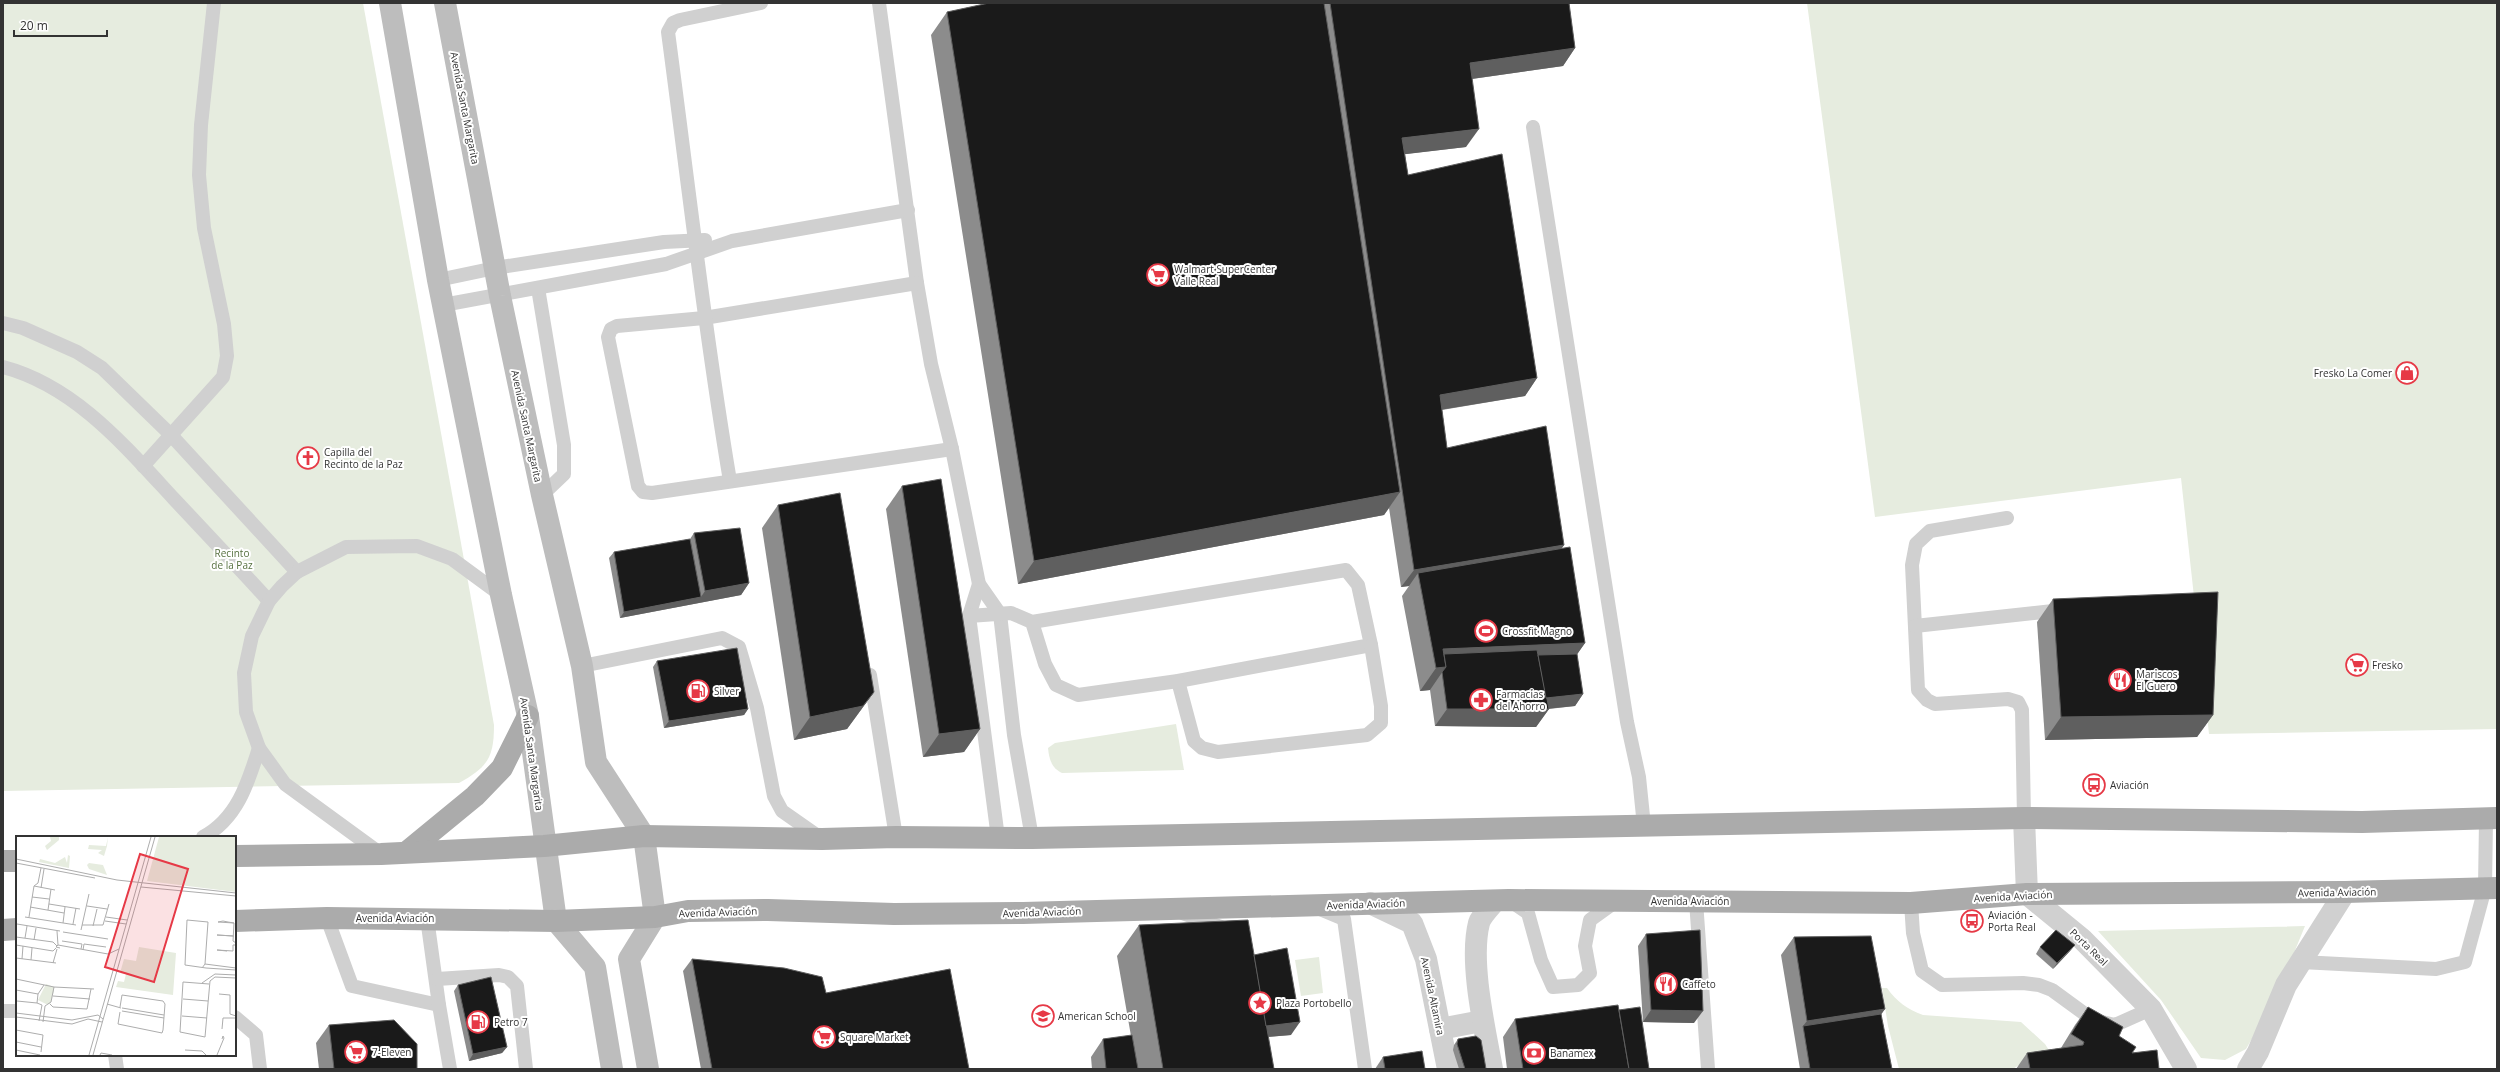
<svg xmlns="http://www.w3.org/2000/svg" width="2500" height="1072" font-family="'Open Sans',sans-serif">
	<rect width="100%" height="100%" fill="#fff"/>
	<g fill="#e6ecdf">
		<path d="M3,3H363L494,725C494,757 488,767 459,783L3,791Z"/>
		<polygon points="1807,3 2497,3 2497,729 2209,734 2181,478 1875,517"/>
		<path d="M1176,724L1184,770L1062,773C1051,768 1049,758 1048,748L1055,743Z"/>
		<polygon points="2305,926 2275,999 2246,1049 2225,1060 2201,1058 2161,1000 2098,931"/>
		<polygon points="1319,957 1323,993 1301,996 1295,960"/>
		<path d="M1882,988H1887C1897,1002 1907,1009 1923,1015L2021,1022L2045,1044L2052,1055L2019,1065L2013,1069H1899L1888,1026Z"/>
	</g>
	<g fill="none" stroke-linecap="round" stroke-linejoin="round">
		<g stroke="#d0d0d0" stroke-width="14">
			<polyline points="879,3 917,283 931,364 952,449 979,584 1000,614 1014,735 1032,838"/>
			<polyline points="1533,127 1627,722 1639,777 1644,826"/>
			<polyline points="438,280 495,268 664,242 705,240"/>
			<polyline points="917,283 704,318 617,326 611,329 608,337 638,486 643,492 652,493 952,449"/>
			<polyline points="538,288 564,445 564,474 542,495"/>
			<polyline points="443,305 666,264 732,241 908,210"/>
			<polyline points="3,323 23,328 77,352 102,368 171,435 297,572"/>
			<path d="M3,367C75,386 125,446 174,499C206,533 238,567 269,601"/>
			<polyline points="143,466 223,377 227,356 224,324 204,228 199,175 201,125 214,3"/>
			<path d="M730,481C705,332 688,182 668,32L673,23L680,20L761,3"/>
			<polyline points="2007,518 1930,531 1916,544 1912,565 1918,690 1927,700 1935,704 2008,699 2018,702 2022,710 2024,818"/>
			<polyline points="979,584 969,616 998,838"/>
			<polyline points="969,616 1011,613 1032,622 1346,570 1358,585 1371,645 1178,681 1078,695 1056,685 1045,664 1032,622"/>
			<polyline points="1915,626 2062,610"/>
			<polyline points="582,666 722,638 739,647 757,708 774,796 782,811 822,839"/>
			<polyline points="870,675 896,837"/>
			<polyline points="1178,681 1194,741 1202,748 1218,752 1367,735 1381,723 1381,706 1371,645"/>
			<path d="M203,837C237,819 248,783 259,748"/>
			<polyline points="381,854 285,784 259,748 246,712 244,673 252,636 269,601 282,586 297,572 346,547 417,546 452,559 501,595"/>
			<polyline points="1509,900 1528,913 1541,960 1553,987 1578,985 1590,973 1585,946 1590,920 1615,902"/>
			<polyline points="1696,901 1708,1069"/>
			<polyline points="1911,903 1913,933 1922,971 1942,985 2023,983 2039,985 2052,990 2093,1020 2115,1025 2151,1009"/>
			<polyline points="1320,909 1344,919 1365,1069"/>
			<polyline points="1182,913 1224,928"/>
			<polyline points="327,918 352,986 439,1005"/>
			<polyline points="427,918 439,1005 450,1069"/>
			<polyline points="2301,962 2436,969 2465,962 2485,888 2486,819"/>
			<polyline points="437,979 499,975 508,977 517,986 526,1069"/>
			<polyline points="3,1011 17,1011"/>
			<polyline points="235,1017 256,1035 260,1069"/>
			<polyline points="115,1055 117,1069"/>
		</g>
		<g stroke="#d0d0d0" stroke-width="22">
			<polyline points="2024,818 2027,894 2082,939 2151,1009 2186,1069"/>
			<polyline points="1370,903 1412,923 1426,959 1448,1069"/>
			<polyline points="1440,1029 1482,1021"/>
			<path d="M1492,1069C1485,1030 1469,962 1479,923C1481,916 1490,907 1495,901"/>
			<polyline points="2248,1069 2258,1052 2286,985 2345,892"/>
		</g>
		<g stroke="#bdbdbd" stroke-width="22">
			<polyline points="390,3 438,280 501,595 528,716 556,921 595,967 612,1069"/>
			<polyline points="445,3 500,296 542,495 582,666 596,762 644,836 655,917 629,959 648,1069"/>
		</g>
		<g stroke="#ababab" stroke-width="22">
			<polyline points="408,851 475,796 502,768 528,716"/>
			<polyline points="235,856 381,854 544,846 644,836 822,839 896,837 1032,838 2024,818 2362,822 2497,818"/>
			<polyline points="3,861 17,861"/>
			<polyline points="235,921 327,918 556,921 655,917 688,911 768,910 894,914 1023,913 1509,900 1911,903 2027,894 2345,892 2497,888"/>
			<polyline points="3,930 17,929"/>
		</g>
	</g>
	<g fill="#8c8c8c">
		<polygon points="989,3 1569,3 1575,48 1563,66 1472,79 1466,147 1405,154 1408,175 1537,378 1525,396 1442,410 1447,448 1564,545 1562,548 1585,643 1577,654 1583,694 1575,706 1549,709 1536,727 1435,726 1430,690 1420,691 1402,596 1409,586 1401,587 1389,508 1384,515 1018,584 931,35 947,12"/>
		<polygon points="902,486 980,729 964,752 923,757 886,509"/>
		<polygon points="778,505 874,692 847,729 794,740 762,528"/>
		<polygon points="694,533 749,583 741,595 620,618 609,558 614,552 690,539"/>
		<polygon points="2053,599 2213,715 2197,737 2045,740 2037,622"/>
		<polygon points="657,661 748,709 744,715 664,728 653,667"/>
		<polygon points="1139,925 1254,955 1291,1035 1268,1037 1274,1069 1092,1069 1091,1057 1103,1039 1131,1036 1117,956"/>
		<polygon points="1646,934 1694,1023 1643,1022 1638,946"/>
		<polygon points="1794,937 1885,1009 1881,1014 1892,1069 1800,1069 1781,955"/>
		<polygon points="2075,945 2070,951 2053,969 2036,954 2040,947"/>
		<polygon points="692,959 826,993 969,1069 701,1069 683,971"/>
		<polygon points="458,985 507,1047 502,1053 469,1061 454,991"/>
		<polygon points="2088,1007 2119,1036 2133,1052 2159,1069 2016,1069 2027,1053 2061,1048 2075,1025"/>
		<polygon points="1619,1010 1649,1069 1507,1069 1503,1037 1515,1019"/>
		<polygon points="329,1025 417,1069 319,1069 316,1043"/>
		<polygon points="1458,1039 1486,1069 1459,1069 1453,1050 1454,1045"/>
		<polygon points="1383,1057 1425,1069 1375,1069"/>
	</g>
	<g fill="#5f5f5f">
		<polygon points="1575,48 1563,66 1457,81 1470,63"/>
		<polygon points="1479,129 1466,147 1390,156 1402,138"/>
		<polygon points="1537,378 1525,396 1427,412 1440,395"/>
		<polygon points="1400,492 1384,515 1018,584 1034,561"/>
		<polygon points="1564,545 1551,563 1418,573 1409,586 1401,587 1414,570"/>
		<polygon points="749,583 741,595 620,618 624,612 701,597 705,591"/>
		<polygon points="1585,643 1569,666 1443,671 1430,690 1420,691 1436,668 1443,649"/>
		<polygon points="874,692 847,729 794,740 810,717"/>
		<polygon points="1583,694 1575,706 1545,709 1549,709 1536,727 1435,726 1447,709"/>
		<polygon points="748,709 744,715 664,728 669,721"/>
		<polygon points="2213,715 2197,737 2045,740 2061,717"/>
		<polygon points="980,729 964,752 923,757 939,734"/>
		<polygon points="2075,945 2070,951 2053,969 2057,963"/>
		<polygon points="1885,1009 1873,1026 1803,1026 1807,1021"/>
		<polygon points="1651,1010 1703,1011 1694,1023 1643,1022"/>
		<polygon points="1300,1022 1291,1035 1241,1039 1250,1027"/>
		<polygon points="507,1047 502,1053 469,1061 473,1054"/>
	</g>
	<g fill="#1a1a1a" stroke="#5f5f5f">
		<polygon points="989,3 1324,3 1400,492 1034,561 947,12"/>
		<polygon points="1330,3 1569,3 1575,48 1470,63 1479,129 1402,138 1408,175 1502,154 1537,378 1440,395 1447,448 1546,426 1564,545 1414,570"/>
		<polygon points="941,479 980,729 939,734 902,486"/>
		<polygon points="840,493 874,692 863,706 810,717 778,505"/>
		<polygon points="740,528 749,583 705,591 694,533"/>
		<polygon points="690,539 701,597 624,612 614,552"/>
		<polygon points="1570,547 1585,643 1443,649 1446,667 1436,668 1418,573"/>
		<polygon points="2218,592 2213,715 2061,717 2053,599"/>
		<polygon points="737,648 748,709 669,721 657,661"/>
		<polygon points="1537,650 1549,709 1447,709 1442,672 1446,667 1444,654"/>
		<polygon points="1577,654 1583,694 1546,698 1538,655"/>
		<polygon points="1248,920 1274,1069 1163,1069 1139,925"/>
		<polygon points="1700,930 1703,1011 1651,1010 1646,934"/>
		<polygon points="2056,930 2075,945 2057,963 2040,947"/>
		<polygon points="1871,936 1885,1009 1807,1021 1794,937"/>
		<polygon points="1287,948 1300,1022 1266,1026 1254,955"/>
		<polygon points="692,959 784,968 822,977 826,993 950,969 969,1069 712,1069"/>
		<polygon points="491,977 507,1047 473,1054 458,985"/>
		<polygon points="1618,1005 1629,1069 1523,1069 1515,1019"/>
		<polygon points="1640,1007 1649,1069 1629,1069 1619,1010"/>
		<polygon points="2088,1007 2123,1027 2119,1036 2136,1047 2132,1053 2157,1050 2159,1069 2030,1069 2027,1053 2083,1045 2084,1042 2071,1034"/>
		<polygon points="1881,1014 1892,1069 1810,1069 1803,1026"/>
		<polygon points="394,1020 417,1044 417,1069 334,1069 329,1025"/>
		<polygon points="1132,1035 1138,1069 1106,1069 1103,1039"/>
		<polygon points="1476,1036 1481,1040 1486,1069 1465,1069 1457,1044 1458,1039"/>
		<polygon points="1422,1051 1425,1069 1385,1069 1383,1057"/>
	</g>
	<defs>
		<g id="supermarket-ring" transform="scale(1.15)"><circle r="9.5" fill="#fff" stroke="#e63946" stroke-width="1.5"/><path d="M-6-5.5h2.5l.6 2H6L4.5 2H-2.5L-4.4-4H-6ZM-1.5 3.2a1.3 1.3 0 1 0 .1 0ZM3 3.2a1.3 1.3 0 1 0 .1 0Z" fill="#e63946"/></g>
		<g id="shop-ring" transform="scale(1.15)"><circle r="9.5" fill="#fff" stroke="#e63946" stroke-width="1.5"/><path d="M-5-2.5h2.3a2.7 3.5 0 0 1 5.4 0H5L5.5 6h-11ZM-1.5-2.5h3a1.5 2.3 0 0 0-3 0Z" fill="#e63946"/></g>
		<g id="church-ring" transform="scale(1.15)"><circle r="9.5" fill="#fff" stroke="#e63946" stroke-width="1.5"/><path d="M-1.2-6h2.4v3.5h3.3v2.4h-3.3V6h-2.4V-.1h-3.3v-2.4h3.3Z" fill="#e63946"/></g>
		<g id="stadium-ring" transform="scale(1.15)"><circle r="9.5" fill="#fff" stroke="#e63946" stroke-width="1.5"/><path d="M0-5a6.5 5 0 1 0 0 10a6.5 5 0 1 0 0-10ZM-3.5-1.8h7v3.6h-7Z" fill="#e63946"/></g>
		<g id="restaurant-ring" transform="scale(1.15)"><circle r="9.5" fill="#fff" stroke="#e63946" stroke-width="1.5"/><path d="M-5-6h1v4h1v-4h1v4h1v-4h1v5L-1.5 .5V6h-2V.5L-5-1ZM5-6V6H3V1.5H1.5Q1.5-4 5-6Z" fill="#e63946"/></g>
		<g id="fuel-ring" transform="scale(1.15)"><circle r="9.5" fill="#fff" stroke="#e63946" stroke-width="1.5"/><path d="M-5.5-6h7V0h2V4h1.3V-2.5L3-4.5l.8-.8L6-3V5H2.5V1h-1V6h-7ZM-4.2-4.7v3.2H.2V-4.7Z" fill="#e63946"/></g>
		<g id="pharmacy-ring" transform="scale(1.15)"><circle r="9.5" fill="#fff" stroke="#e63946" stroke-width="1.5"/><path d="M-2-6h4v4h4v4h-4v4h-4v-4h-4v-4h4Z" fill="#e63946"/></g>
		<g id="bus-ring" transform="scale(1.15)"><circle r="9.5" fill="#fff" stroke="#e63946" stroke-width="1.5"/><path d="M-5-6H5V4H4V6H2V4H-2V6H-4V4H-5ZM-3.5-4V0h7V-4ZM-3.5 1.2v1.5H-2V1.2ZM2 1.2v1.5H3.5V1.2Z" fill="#e63946"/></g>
		<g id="sight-ring" transform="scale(1.15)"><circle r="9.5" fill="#fff" stroke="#e63946" stroke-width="1.5"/><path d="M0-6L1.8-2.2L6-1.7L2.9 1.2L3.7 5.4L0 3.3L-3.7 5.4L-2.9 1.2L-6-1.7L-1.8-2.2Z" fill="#e63946"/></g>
		<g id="school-ring" transform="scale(1.15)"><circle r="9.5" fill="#fff" stroke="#e63946" stroke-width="1.5"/><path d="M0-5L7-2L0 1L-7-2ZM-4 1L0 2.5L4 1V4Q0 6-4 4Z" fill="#e63946"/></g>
		<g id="bank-ring" transform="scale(1.15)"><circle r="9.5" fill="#fff" stroke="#e63946" stroke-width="1.5"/><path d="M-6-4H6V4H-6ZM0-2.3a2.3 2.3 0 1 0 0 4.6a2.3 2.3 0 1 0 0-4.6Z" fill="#e63946"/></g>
	</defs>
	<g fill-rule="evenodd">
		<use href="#supermarket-ring" x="1158" y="275"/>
		<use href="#shop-ring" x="2407" y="373"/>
		<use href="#church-ring" x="308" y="458"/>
		<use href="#stadium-ring" x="1486" y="631"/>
		<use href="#supermarket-ring" x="2357" y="665"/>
		<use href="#restaurant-ring" x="2120" y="680"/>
		<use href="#fuel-ring" x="698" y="691"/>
		<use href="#pharmacy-ring" x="1481" y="700"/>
		<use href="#bus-ring" x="2094" y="785"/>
		<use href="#bus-ring" x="1972" y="921"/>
		<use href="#restaurant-ring" x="1666" y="984"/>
		<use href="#sight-ring" x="1260" y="1003"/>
		<use href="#school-ring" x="1043" y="1016"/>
		<use href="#fuel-ring" x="478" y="1022"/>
		<use href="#supermarket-ring" x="824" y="1037"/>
		<use href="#supermarket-ring" x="356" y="1052"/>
		<use href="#bank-ring" x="1534" y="1053"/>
	</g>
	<g text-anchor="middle" stroke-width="4" stroke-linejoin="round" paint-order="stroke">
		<g font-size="10" fill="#333" stroke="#fff">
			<text transform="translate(465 108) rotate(79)" y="4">Avenida Santa Margarita</text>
			<text transform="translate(527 426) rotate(78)" y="4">Avenida Santa Margarita</text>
			<text transform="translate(532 754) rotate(82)" y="4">Avenida Santa Margarita</text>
			<text transform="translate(2337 892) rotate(-1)" y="4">Avenida Aviación</text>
			<text transform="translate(2013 896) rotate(-3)" y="4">Avenida Aviación</text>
			<text x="1690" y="905">Avenida Aviación</text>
			<text transform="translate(1366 904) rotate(-2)" y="4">Avenida Aviación</text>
			<text transform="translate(718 912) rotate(-2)" y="4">Avenida Aviación</text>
			<text transform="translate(1042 912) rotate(-2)" y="4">Avenida Aviación</text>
			<text x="395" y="922">Avenida Aviación</text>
			<text transform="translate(2089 947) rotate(44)" y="4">Porta Real</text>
			<text transform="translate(1433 996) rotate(78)" y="4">Avenida Altamira</text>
		</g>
		<g font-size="10" fill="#333" stroke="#fff" text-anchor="start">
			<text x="1174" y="273">Walmart SuperCenter<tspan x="1174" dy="12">Valle Real</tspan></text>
			<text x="2392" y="377" text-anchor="end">Fresko La Comer</text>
			<text x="324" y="456">Capilla del<tspan x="324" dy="12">Recinto de la Paz</tspan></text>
			<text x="1502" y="635">Crossfit Magno</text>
			<text x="2372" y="669">Fresko</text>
			<text x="2136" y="678">Mariscos<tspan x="2136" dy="12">El Guero</tspan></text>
			<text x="714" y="695">Silver</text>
			<text x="1496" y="698">Farmacias<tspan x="1496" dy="12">del Ahorro</tspan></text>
			<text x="2110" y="789">Aviación</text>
			<text x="1988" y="919">Aviación -<tspan x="1988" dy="12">Porta Real</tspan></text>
			<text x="1682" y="988">Caffeto</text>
			<text x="1276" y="1007">Plaza Portobello</text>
			<text x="1058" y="1020">American School</text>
			<text x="494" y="1026">Petro 7</text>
			<text x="840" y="1041">Square Market</text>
			<text x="372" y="1056">7-Eleven</text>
			<text x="1550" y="1057">Banamex</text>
		</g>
		<g font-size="10" fill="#56703f" stroke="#fff">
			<text x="232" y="557">Recinto<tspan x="232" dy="12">de la Paz</tspan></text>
		</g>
	</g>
	<g transform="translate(16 836)">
		<rect width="220" height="220" fill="#fff"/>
		<path d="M34,1H43V4L31,14L29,10L35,5ZM92,1L91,10L88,20L82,17L86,14L72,13L73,9L90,10ZM143,1H220V56L131,45ZM52,19L54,20L53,32L23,26L24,23L39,27L49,21L51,27ZM73,27L87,29L91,39L73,33L71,29ZM123,111L160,117L157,159L100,151L102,145L108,146L110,138L104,137L108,123L120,125ZM30,148L38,151V155L34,168H30L22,164Z" fill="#e6ecdf"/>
		<path fill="none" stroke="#adadad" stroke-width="1" d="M0,23L101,44L220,57M0,27L79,42M18,50L39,54M18,50L22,47L25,32M125,51L220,60M25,52L28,33M16,61L33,63M33,68L64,73M71,70L91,73M14,71L48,77M32,74L35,53M9,81L60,89M13,81L18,50M90,81L111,84M89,85L110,88M207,85L212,86L218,87L202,86ZM47,87L49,71M218,87L217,105L220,107M1,88L44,95M57,88L60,72M66,89H87L93,68M77,90L81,73M65,94L73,58M41,95L42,109M47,96L92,103M217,100L201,99L218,100M0,101L37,106L41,110M9,102L11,90M18,104L20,92M46,105L66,108L65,113M0,109L37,115L40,112M44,112L40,111L42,109L92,118L103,113M67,114L68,108L90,111M211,115L201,114L217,115V109H220M0,122L40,127M6,123L7,110M15,124L16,112M37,127L41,113M189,128L220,132M186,132L189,128L192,86L171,84L169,129L190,132L220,134M0,143L38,151M186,147L199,138L220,139M193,148L167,146L164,196L189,201L194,145L199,141L220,142M38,151L78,153M0,154L22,158M203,158L214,159V178L220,180M37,160L74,163M167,163L192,165M1,165L21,167M21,167L26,169L23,185M21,167L22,158L28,149M34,168L37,171L71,173L75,153M91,168L105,172M104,171L106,159L147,165L149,168L147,194M106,172L148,179M106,175L148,182M104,176L102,188L146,197L147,194M0,177L56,184L82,179L87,183M166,180L191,182M0,181L56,188L72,183L86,186M27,186L29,170L35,166L38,151M206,193L207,182H220M0,194L27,199L25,216M0,206L25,211M0,214L24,219M169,214L186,215L190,219M73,219L135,1M77,219L139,1M84,219L85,217L96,219M201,219L208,202L207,200L206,203"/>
		<path fill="#e63946" fill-opacity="0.15" stroke="#e63946" stroke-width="2" d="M124,18L172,33L138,146L89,131Z"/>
		<rect width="220" height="220" fill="none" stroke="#333" stroke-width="2"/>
	</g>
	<rect width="2500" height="1072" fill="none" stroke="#333333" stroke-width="8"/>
	<path d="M14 30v6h93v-6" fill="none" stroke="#333333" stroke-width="2"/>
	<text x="20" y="30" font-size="12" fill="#333333" stroke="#ffffff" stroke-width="3" paint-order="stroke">20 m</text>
</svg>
